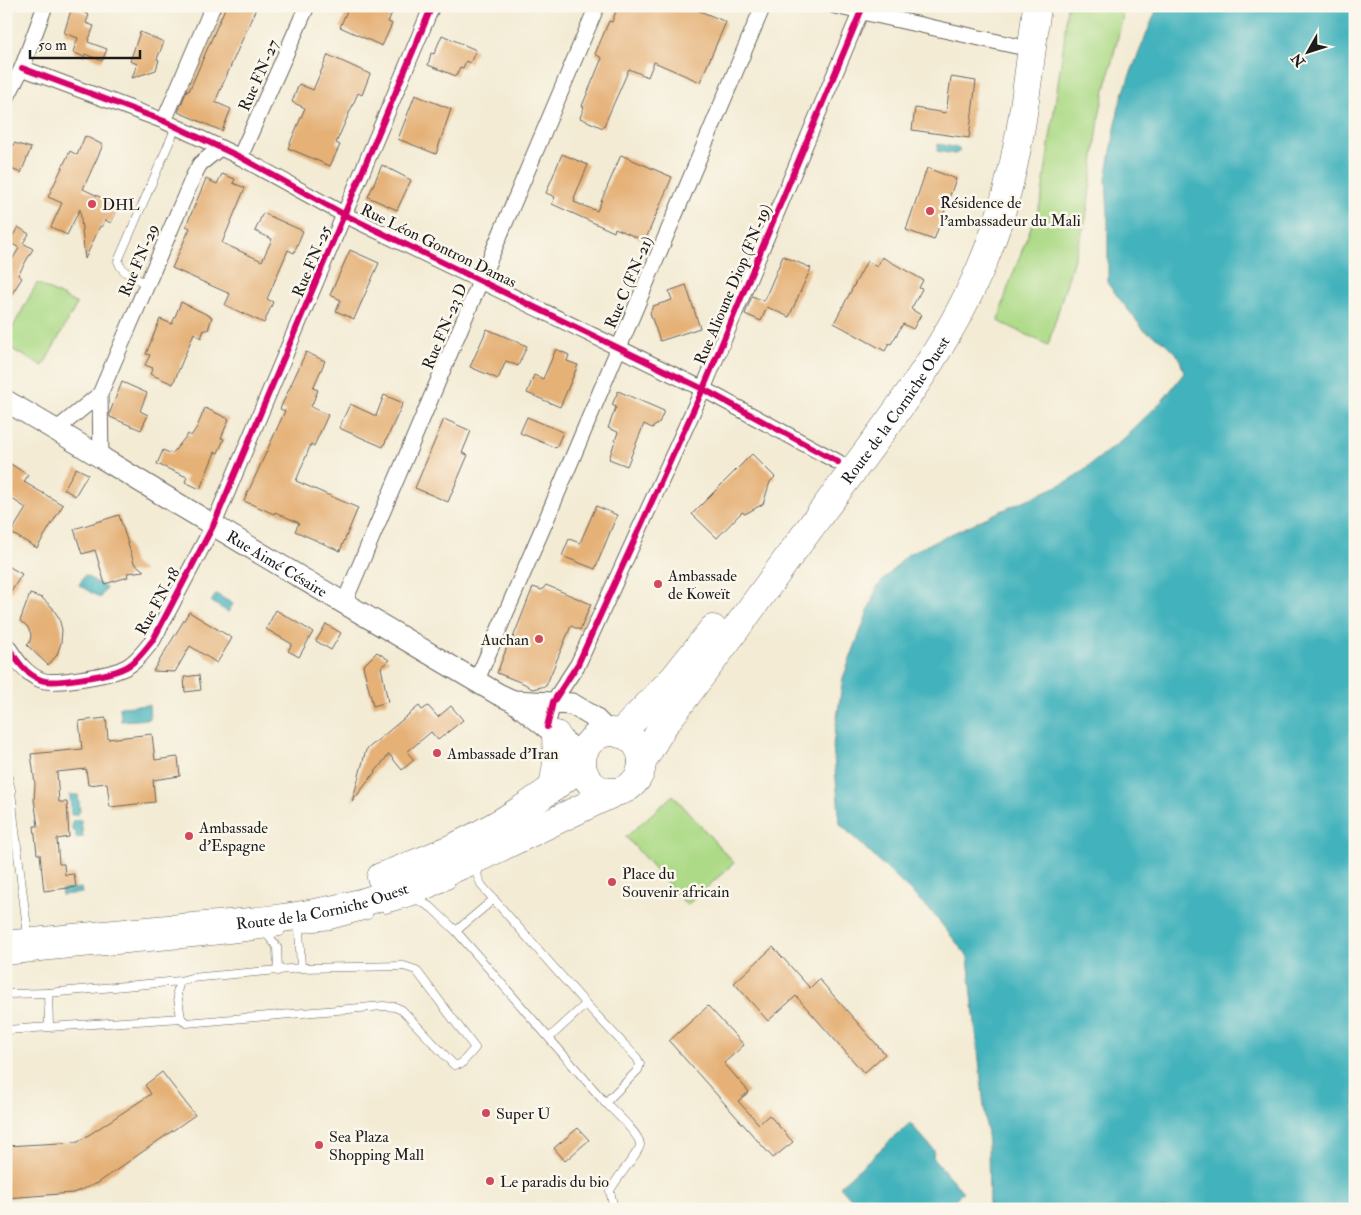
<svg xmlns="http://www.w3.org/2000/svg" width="1361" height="1215" font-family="'IM FELL Double Pica',serif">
	<rect width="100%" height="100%" fill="#fbf7ec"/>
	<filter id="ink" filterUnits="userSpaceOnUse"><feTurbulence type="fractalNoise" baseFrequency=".02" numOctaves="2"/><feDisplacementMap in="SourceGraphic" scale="10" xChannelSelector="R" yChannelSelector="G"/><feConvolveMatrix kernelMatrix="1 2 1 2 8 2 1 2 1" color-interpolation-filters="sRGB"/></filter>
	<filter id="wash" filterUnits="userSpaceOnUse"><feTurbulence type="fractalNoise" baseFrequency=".0096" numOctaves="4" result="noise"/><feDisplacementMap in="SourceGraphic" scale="20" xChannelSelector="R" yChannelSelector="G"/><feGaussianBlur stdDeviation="1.12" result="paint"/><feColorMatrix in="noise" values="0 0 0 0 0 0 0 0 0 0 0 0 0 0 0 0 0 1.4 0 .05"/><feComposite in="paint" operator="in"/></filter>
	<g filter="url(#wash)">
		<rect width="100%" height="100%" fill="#f3ebd4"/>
		<g fill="#acda86" stroke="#647b51">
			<polygon points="1067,6 1123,6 1122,20 1100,111 1086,219 1048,345 998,321 1008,287 1041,201 1064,42"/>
			<polygon points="37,283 77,304 43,366 6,346 6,340"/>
			<polygon points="673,795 734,863 687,905 626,837"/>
		</g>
		<g fill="#43b2bc" stroke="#30676c">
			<polygon points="1158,6 1355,6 1355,1209 989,1209 988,1144 968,957 931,911 840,824 833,745 843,678 877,587 908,554 992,515 1069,481 1121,441 1163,400 1184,373 1179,357 1164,342 1143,329 1108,284 1108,215 1106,180 1119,106 1129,77"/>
			<polygon points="938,144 959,148 960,151 955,154 937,151"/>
			<polygon points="85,575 106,588 100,598 79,585"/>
			<polygon points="216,594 233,604 228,612 211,602"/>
			<polygon points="149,705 150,719 121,721 120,707"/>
			<polygon points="70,795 78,795 80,811 77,815 71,815"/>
			<polygon points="81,820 83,837 76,838 76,832 72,830 72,821"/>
			<polygon points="81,888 82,893 62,895 61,890"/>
			<polygon points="910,1123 934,1150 933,1158 963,1192 945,1209 860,1209 840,1186"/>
		</g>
		<g id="blocks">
			<g fill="#e5b177">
				<polygon points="226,6 257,6 215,102 231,109 222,131 178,112 187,90 189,91"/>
				<polygon points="349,6 354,6 372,14 376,6 395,6 388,22 392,24 382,46 340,27"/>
				<polygon points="618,6 688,6 726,22 700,82 654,62 648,77 629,69 603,128 580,118 584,107 582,106 602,58 595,54 609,21 612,22"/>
				<polygon points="72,7 89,15 86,23 94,26 88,42 107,49 102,61 85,54 84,57 73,52 78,38 64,33"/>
				<polygon points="140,32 164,42 157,59 159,60 156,70 132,78 137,64 130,61"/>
				<polygon points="442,35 476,50 470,63 466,61 463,68 460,67 456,76 428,65 431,53 434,54"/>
				<polygon points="328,55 370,74 362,95 358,93 336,143 340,145 330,166 288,148 305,108 292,102 299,84 313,90"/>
				<polygon points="951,77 976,81 969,138 912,130 915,108 946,113"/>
				<polygon points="415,95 451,109 436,154 398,139"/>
				<polygon points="85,136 103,145 83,189 119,206 111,223 105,220 102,227 100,226 85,259 80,209 67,235 51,227 62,203 48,197 70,151 77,155"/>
				<polygon points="14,143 31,148 21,173 6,167"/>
				<polygon points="562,154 588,165 574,198 575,199 574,202 597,211 621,155 672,177 645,241 615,228 614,232 552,204 555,197 546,193"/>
				<polygon points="382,165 411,180 397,210 368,197"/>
				<polygon points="927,168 956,179 934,240 906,230"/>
				<polygon points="222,174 235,179 233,183 245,188 222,243 262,261 272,239 255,231 263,213 303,231 294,253 288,250 267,299 273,302 264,323 225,305 230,294 172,268 190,228 186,226 206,179 217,184"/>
				<polygon points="18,227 29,234 23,243 33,249 18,275 22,278 6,303 6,266 8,267 19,248 9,242"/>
				<polygon points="350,250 379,263 354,319 336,311 341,300 330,295"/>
				<polygon points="783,256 811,268 789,317 767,307 761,321 745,314 752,296 764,301"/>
				<polygon points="882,257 923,280 919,288 922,289 911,309 921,315 913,329 903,324 891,344 889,343 885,351 834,323 867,261 877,267"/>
				<polygon points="686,285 700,328 660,341 650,313 653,306 672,300 669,291"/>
				<polygon points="181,302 212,317 208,330 204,330 201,338 194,333 173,384 150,374 153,368 145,365 150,355 146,354 160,319 172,324"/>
				<polygon points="487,329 527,346 518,366 506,361 498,379 470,367"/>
				<polygon points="556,349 569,355 567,361 578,365 560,407 527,393 534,375 543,379"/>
				<polygon points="306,352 325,361 313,388 318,390 311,407 328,415 314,446 311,444 296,481 358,508 340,551 295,531 299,523 275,512 274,514 244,501 285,411 280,409"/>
				<polygon points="122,382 147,393 140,411 148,415 141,430 110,417 110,412"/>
				<polygon points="618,391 664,411 659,423 652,428 644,424 627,466 609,459 618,432 608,428 616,407 612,405"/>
				<polygon points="384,395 403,403 383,447 339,428 350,404 376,416"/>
				<polygon points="205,408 229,419 221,438 224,439 218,453 215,452 200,489 185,482 187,477 157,464 163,450 172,454 188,434 191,436 197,427"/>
				<polygon points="527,417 563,432 556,448 520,433"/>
				<polygon points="444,419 471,431 462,453 468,455 448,502 415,488"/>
				<polygon points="752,454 775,477 770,482 763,504 745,514 742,512 717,538 692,514"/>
				<polygon points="6,461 28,475 24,482 63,505 37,548 11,533 26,508 6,495"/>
				<polygon points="76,468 88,474 75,496 64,489"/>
				<polygon points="596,506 617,515 595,569 562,556 569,539 580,543"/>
				<polygon points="119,515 134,563 144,571 127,573 128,577 105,584 95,550 82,554 74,529"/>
				<polygon points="6,565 22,574 6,600"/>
				<polygon points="546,585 591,604 580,630 571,626 546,686 532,689 525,684 497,673 507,647 509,648 533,587 542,590"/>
				<polygon points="30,594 42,598 52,607 59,618 62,630 61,643 57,655 48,665 27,645 30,642 31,634 27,626 20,621"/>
				<polygon points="276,610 313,632 299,657 288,651 292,644 266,629"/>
				<polygon points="189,612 232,638 217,663 190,646 175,672 153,671"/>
				<polygon points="326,624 341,633 331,650 316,641"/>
				<polygon points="377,652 389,660 381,667 388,702 373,706 363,666"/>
				<polygon points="199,675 201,690 185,692 184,677"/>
				<polygon points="419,706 422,710 428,706 438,717 451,706 463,720 438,740 431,732 407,752 414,760 402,770 389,754 352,802 366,750"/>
				<polygon points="106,718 108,739 152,734 155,760 178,757 180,776 153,780 155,802 110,807 107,783 88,785 86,769 57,772 59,802 67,802 69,837 57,839 59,864 64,864 65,875 74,874 76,887 44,891 40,854 37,854 34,826 38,826 34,799 35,784 31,754 82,749 79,721"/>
				<polygon points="773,947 810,988 819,979 885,1054 864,1073 796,996 768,1021 734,983"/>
				<polygon points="708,1006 744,1045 724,1063 749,1092 738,1101 759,1124 769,1115 793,1142 773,1158 669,1041"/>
				<polygon points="162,1072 195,1115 98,1183 73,1193 6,1198 6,1146 78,1142 151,1094 145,1085"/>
				<polygon points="578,1128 589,1140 565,1161 554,1148"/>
			</g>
		</g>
	</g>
	<g filter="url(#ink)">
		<use href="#blocks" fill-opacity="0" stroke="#67645c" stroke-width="1"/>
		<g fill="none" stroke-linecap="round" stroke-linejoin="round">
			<g stroke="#67645c" stroke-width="9">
				<g id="lane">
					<path d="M147,284C136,278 122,274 118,261L176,127"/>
					<polyline points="6,769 11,790 14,822 27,928"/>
					<polyline points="479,868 477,875 482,886 586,1004 637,1058 640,1064 638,1070 605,1103"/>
					<path d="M418,900L432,908L456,931C504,987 553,1042 601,1098C609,1107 639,1133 640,1144C641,1151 615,1179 610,1191L614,1209"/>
					<polyline points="386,909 418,900 450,884"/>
					<polyline points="306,928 331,925 368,915"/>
					<polyline points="299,929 301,968"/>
					<polyline points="456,931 494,899"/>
					<polyline points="267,934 277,947 278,971"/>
					<path d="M6,961C97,949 190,947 280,932"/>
					<polyline points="7,994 48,993"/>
					<polyline points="49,1026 48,993 180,981 191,978 301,968 404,966 416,970 475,1048 461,1064 454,1065 402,1010 395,1007 383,1006 186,1023 181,1018 177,992 180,981"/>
					<polyline points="6,1030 181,1018"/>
					<polyline points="549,1038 586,1004"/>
				</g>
			</g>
			<g stroke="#67645c" stroke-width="17">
				<g id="street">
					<polyline points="835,6 1016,46"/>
					<polyline points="22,68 164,121 240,157 345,215 703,389 838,462"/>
					<polyline points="6,99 22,68 45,6"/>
					<polyline points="164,121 213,6"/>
					<polyline points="240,157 307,6"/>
					<polyline points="57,429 100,394"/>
					<polyline points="101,458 100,394 194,175 200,164 220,148"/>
					<polyline points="344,603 597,6"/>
					<path d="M6,644C16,659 24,673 41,680C53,685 109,675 122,669C135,664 144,651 153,640L213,526L432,6"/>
					<polyline points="476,682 547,518 763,6"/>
					<polyline points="547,727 553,702 578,664 703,389 861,11 861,6"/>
				</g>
			</g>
			<g stroke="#67645c" stroke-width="23">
				<g id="secondary">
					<path id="s1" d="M6,401C68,436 127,474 188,510C291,572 394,633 498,694L513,701L583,756"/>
					<polyline points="513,701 572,704 592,716 609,733"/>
				</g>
			</g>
			<g stroke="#67645c" stroke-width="29">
				<g id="highway">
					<circle cx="612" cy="762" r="30"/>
					<polyline points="620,734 674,678 713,629"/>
					<path id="s2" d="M642,762L663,726C718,655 770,582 824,509C886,426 955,341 991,242C1020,165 1027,87 1037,6"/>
					<polyline points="553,788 557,763 556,735"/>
					<path d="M381,877C398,870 415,864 432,857C486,835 537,802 582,765"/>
					<path id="s3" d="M6,945C60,939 114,934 168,929C231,924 294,920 356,904C370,901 384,895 399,890C474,864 543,825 616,792"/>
				</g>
			</g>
			<use href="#lane" stroke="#fff" stroke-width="8"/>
			<use href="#street" stroke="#fff" stroke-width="15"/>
			<use href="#secondary" stroke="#fff" stroke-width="21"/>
			<use href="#highway" stroke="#fff" stroke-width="28"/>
			<g stroke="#fbf7ec" stroke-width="9">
				<g id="cycleway">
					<polyline points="22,68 164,121 240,157 345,215 703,389 838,462"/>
					<path d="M6,644C16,659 24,673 41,680C53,685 109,675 122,669C135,664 144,651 153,640L213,526L432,6"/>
					<polyline points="547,727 553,702 578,664 703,389 861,11 861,6"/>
				</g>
			</g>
			<use href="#cycleway" stroke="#d6006c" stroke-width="6"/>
		</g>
	</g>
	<g fill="#d1495b" stroke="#fbf7ec" stroke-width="2">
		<circle cx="92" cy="204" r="5"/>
		<circle cx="930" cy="211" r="5"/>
		<circle cx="658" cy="584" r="5"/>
		<circle cx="539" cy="639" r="5"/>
		<circle cx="437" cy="753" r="5"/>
		<circle cx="189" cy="836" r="5"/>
		<circle cx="612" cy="882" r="5"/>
		<circle cx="486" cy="1113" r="5"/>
		<circle cx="319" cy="1145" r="5"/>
		<circle cx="490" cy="1181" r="5"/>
	</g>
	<g text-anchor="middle" stroke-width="5" stroke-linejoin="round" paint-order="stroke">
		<g font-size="16" fill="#1c1c1c" stroke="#fbf7ec">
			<text transform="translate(258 75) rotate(-66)" y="6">Rue FN-27</text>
			<text transform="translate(439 245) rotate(26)" y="6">Rue Léon Gontron Damas</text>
			<text transform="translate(138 260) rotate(-67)" y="6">Rue FN-29</text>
			<text transform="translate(311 261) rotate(-67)" y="6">Rue FN-25</text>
			<text transform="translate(628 282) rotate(-67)" y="6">Rue C (FN-21)</text>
			<text transform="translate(732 284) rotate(-67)" y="6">Rue Alioune Diop (FN-19)</text>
			<text transform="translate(444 326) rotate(-67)" y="6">Rue FN-23 D</text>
			<text dy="6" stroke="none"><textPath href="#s2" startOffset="434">Route de la Corniche Ouest</textPath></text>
			<text dy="6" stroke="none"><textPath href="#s1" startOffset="316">Rue Aimé Césaire</textPath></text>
			<text transform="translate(157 601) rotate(-61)" y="6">Rue FN-18</text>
			<text dy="6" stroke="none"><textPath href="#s3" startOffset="319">Route de la Corniche Ouest</textPath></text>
		</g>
		<g font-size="16" fill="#1c1c1c" stroke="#fbf7ec" text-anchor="start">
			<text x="940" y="208">Résidence de<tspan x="940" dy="18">l'ambassadeur du Mali</tspan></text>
			<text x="102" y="210">DHL</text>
			<text x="668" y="581">Ambassade<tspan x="668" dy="18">de Koweït</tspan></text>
			<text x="529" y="645" text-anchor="end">Auchan</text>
			<text x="447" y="759">Ambassade d'Iran</text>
			<text x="199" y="833">Ambassade<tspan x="199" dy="18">d'Espagne</tspan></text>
			<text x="622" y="879">Place du<tspan x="622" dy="18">Souvenir africain</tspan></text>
			<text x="496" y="1119">Super U</text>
			<text x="329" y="1142">Sea Plaza<tspan x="329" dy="18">Shopping Mall</tspan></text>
			<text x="500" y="1187">Le paradis du bio</text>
		</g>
	</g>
	<rect width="1361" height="1215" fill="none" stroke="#fbf7ec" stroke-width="25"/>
	<g transform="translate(1308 52) rotate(231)" stroke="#fbf7ec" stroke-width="4" paint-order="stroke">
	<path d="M0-4L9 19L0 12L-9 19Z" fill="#1c1c1c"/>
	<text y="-8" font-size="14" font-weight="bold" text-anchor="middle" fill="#1c1c1c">N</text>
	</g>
	<path d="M30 50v8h110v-8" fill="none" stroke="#1c1c1c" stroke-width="2.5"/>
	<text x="38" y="50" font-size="15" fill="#1c1c1c" stroke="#fbf7ec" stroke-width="4" paint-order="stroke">50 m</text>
</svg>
